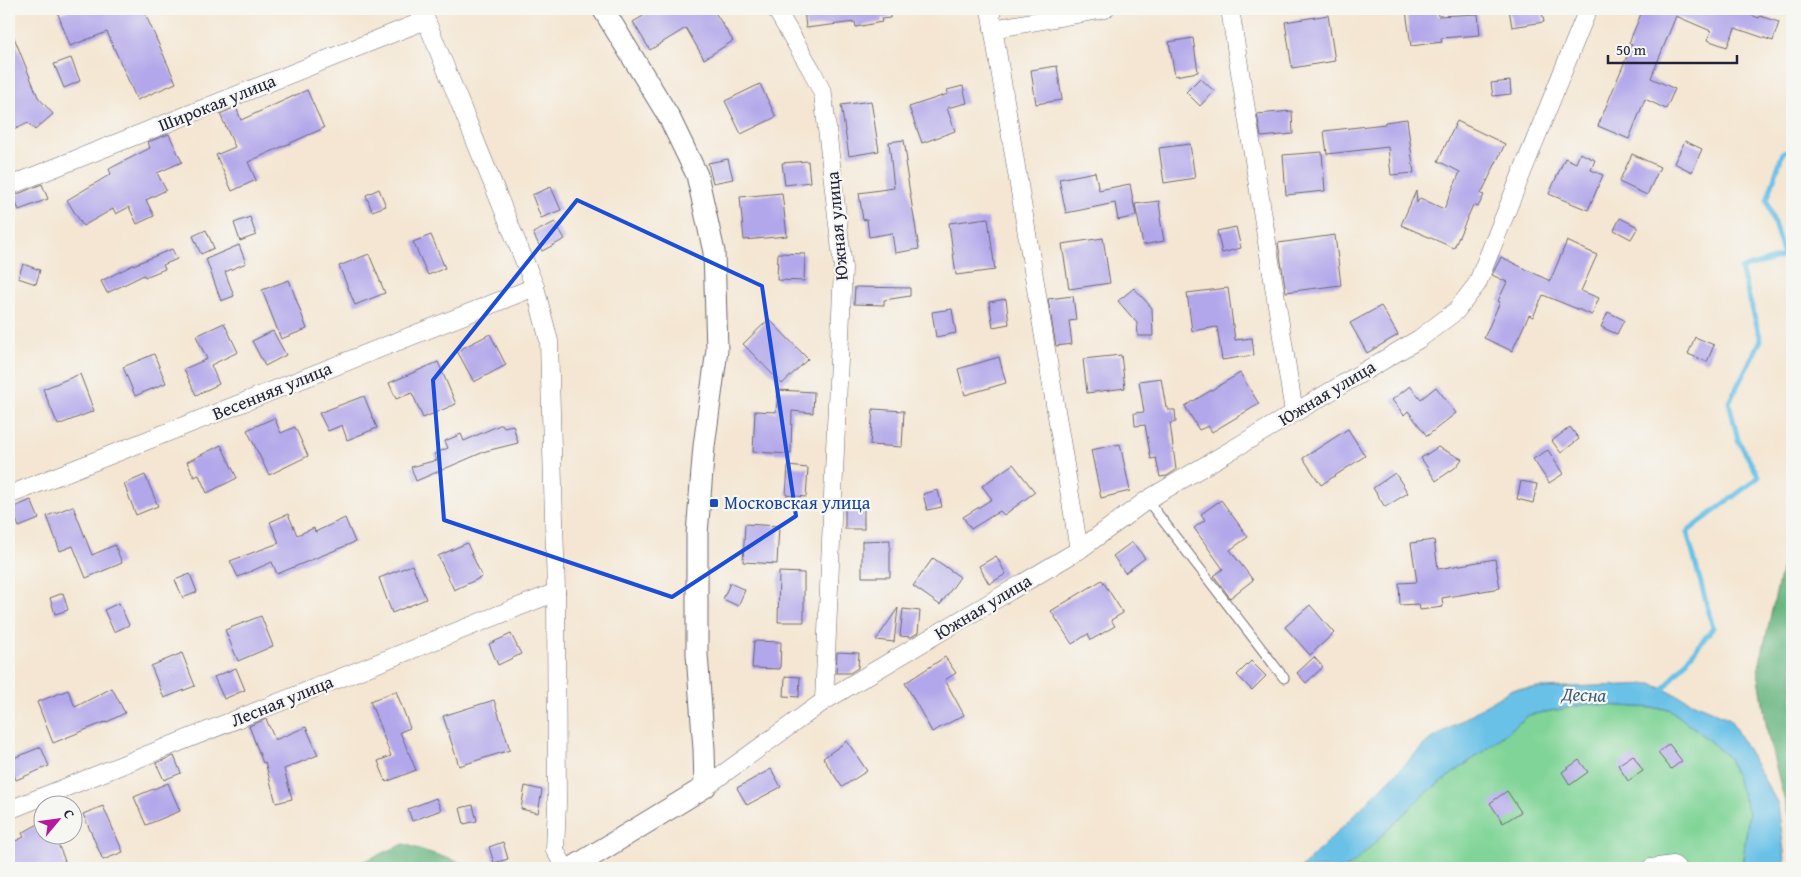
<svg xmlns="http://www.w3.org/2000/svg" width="1801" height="877" font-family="'Gentium Book Plus',serif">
	<rect width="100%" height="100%" fill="#f6f6f2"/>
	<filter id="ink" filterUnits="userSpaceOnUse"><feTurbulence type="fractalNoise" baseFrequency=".02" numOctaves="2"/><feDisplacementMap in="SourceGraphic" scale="10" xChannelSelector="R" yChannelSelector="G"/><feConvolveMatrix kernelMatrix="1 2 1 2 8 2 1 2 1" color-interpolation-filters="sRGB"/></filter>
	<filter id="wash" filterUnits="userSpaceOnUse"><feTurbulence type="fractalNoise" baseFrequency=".0096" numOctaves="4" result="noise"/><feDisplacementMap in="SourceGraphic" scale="20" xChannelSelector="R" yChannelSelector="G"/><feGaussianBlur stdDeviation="1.12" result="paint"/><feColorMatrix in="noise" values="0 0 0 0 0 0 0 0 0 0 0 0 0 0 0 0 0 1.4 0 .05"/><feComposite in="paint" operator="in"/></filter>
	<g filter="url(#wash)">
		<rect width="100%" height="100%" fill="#f4e6d2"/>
		<polygon fill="#80d497" stroke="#517b69" points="1588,704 1669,709 1698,731 1729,758 1749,812 1742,868 1346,868 1356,861 1422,796 1481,753 1529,715"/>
		<g fill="#68b680" stroke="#456c5e">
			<polygon points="1792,523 1792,830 1768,736 1758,671"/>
			<polygon points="404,844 462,863 471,868 348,868"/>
		</g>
		<polygon fill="#69c1e7" stroke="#467291" points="1652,684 1730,719 1778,804 1786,868 1742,868 1749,812 1729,758 1698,731 1669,709 1588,704 1529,715 1481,753 1422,796 1356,861 1346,868 1301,868 1427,742 1512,689"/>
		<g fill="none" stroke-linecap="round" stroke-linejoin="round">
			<polyline stroke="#69c1e7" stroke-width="5" points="1659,695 1713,628 1687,532 1759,477 1738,440 1729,402 1761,340 1741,269 1784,256 1767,200 1783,152 1792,149"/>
		</g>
		<g id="blocks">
			<g fill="#b2a7ea">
				<polygon points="72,9 143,9 176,83 137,100 107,32 70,46 58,14"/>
				<polygon points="655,9 713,9 733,41 704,59 686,28 650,50 633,22"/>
				<polygon points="804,9 890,9 890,18 881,19 882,22 856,27 855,22 806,28"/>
				<polygon points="1420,9 1437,9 1438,16 1478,14 1480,35 1441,38 1442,42 1411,46 1406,11"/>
				<polygon points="1509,9 1541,9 1544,22 1512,27"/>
				<polygon points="1643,9 1736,9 1759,18 1760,16 1779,22 1773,41 1735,28 1727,47 1707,40 1711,31 1676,16 1651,78 1675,89 1666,109 1645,99 1629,139 1598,126 1632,44 1629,43"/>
				<polygon points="1328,15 1335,61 1292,68 1285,22"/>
				<polygon points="9,25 38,97 53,114 35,130 28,123 9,132"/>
				<polygon points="1193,38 1198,72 1175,76 1169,42"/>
				<polygon points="71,58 80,81 64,88 54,64"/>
				<polygon points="1057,66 1062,100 1036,104 1031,70"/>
				<polygon points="1200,78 1214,91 1200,106 1186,92"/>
				<polygon points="1510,81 1511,94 1493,96 1491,83"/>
				<polygon points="760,84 776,117 741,134 725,101"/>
				<polygon points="963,86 967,103 947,108 955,131 922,143 909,107 948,94 947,90"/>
				<polygon points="307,90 324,128 248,162 256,180 232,191 216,155 235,147 220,114 236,107 241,120"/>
				<polygon points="871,101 879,151 849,156 841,105"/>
				<polygon points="1292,111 1293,134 1261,137 1257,114"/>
				<polygon points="1407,119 1414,173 1391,175 1388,147 1327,154 1324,131 1385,124 1385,122"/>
				<polygon points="1457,121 1505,144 1481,194 1484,195 1478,207 1473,205 1454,248 1401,225 1416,191 1417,203 1420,198 1444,209 1460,172 1438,161"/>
				<polygon points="169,134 182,162 157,173 166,190 146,200 154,216 137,224 129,207 116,214 113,209 83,226 67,200 111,174 109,169 150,148 148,142"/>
				<polygon points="904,140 907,161 905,162 919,249 895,253 892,233 869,237 867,219 863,220 859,193 894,188 889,142"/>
				<polygon points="1685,141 1702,149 1692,172 1674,163"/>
				<polygon points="1190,144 1195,178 1164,183 1159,148"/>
				<polygon points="1322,152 1325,191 1286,195 1283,155"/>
				<polygon points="1580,153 1595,160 1591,170 1603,175 1588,210 1549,194 1565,158 1576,163"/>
				<polygon points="1632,154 1660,167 1647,195 1619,182"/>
				<polygon points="728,159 733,179 713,183 708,163"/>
				<polygon points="808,161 810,182 785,185 782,163"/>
				<polygon points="1095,172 1099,190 1130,184 1136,216 1118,220 1115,203 1066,213 1059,179"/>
				<polygon points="42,184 48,199 19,210 13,196"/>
				<polygon points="551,187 561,210 541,218 532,195"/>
				<polygon points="379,189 386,206 372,211 366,195"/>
				<polygon points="782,193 787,236 744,240 740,197"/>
				<polygon points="1159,201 1161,217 1160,218 1164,241 1143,245 1135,204"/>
				<polygon points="250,217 256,235 240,241 234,223"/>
				<polygon points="988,218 995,270 956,275 949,223"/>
				<polygon points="1620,218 1638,227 1631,239 1614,230"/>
				<polygon points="555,222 565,239 542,251 533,233"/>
				<polygon points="1236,227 1241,248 1222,253 1217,231"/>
				<polygon points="206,230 214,248 201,254 193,236"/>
				<polygon points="431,235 445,268 428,275 413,242"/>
				<polygon points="1335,235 1341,285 1286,292 1278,243"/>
				<polygon points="1103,238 1110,283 1069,289 1062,244"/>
				<polygon points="1567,241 1597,255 1581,291 1599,298 1592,315 1543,295 1533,317 1529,315 1512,351 1484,338 1500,302 1498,301 1507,282 1492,275 1501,257 1550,281"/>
				<polygon points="239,245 246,263 225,272 234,296 221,301 206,259"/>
				<polygon points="172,249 177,259 163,265 165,269 145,277 144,275 107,293 101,281 131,266"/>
				<polygon points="778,253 805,254 804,281 777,280"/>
				<polygon points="369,254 385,293 355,305 339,266"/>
				<polygon points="23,264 40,270 36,284 18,278"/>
				<polygon points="289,280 307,329 281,339 262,290"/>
				<polygon points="855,287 910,288 910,296 884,300 884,305 854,304"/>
				<polygon points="1134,288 1152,308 1153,336 1138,336 1137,323 1118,301"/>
				<polygon points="1228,288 1235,340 1252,338 1254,355 1222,360 1217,327 1192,331 1187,293"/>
				<polygon points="1073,296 1076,320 1069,321 1072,344 1056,346 1048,299"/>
				<polygon points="1006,299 1009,324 993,327 989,302"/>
				<polygon points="1381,306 1398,335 1367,353 1350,323"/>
				<polygon points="952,309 956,333 936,337 932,312"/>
				<polygon points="1608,312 1624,320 1617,334 1601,327"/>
				<polygon points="769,319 808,359 782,384 743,344"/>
				<polygon points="224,323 238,352 211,365 219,384 196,395 184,369 207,359 196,336"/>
				<polygon points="273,331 286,355 265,366 252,341"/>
				<polygon points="490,334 506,365 474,382 457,351"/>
				<polygon points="1695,337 1714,345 1707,362 1688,354"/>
				<polygon points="154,354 166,383 135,396 123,367"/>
				<polygon points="1121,355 1125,388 1087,393 1083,359"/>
				<polygon points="999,357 1006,383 965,395 958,369"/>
				<polygon points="438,362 456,404 423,418 412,393 396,399 389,383"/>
				<polygon points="1240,373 1259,404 1212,432 1208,426 1199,430 1185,406"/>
				<polygon points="80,374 94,411 58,425 43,389"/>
				<polygon points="1161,378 1166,408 1168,407 1168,410 1175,410 1176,422 1170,423 1176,470 1167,476 1160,477 1156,458 1151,459 1145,425 1135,426 1134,413 1144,412 1139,381"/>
				<polygon points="1410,386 1421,399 1436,387 1456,413 1427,436 1408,411 1404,415 1392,400"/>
				<polygon points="778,390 814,392 813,413 792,411 791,454 753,452 755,411 776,412"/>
				<polygon points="364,396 377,428 347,440 342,425 328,431 319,413"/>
				<polygon points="873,409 904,411 902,447 870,445"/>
				<polygon points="274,418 281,433 295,427 308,456 269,475 247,430"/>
				<polygon points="502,424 504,427 513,425 518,443 486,451 416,481 411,467 437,460 434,454 448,448 445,441 461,434 464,441"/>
				<polygon points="1570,427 1579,439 1561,453 1552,441"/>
				<polygon points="1348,429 1365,456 1321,485 1303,458"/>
				<polygon points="1120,444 1130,491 1101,498 1091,450"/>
				<polygon points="221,445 237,478 207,493 199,475 194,477 187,462"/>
				<polygon points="1438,447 1462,459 1456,467 1436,481 1421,458"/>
				<polygon points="1548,450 1563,474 1549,483 1533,459"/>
				<polygon points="1013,464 1035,492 1004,515 1000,511 971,529 963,517 992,499 982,486"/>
				<polygon points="788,466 808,468 806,497 786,495"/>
				<polygon points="1395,473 1408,493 1385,507 1373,488"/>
				<polygon points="145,475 158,506 136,515 124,484"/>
				<polygon points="1521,481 1537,484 1533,503 1517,499"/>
				<polygon points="938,490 942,507 927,510 923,494"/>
				<polygon points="31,500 39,519 19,527 12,508"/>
				<polygon points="1221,500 1248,537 1230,550 1253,580 1230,598 1214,576 1223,569 1194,528 1205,520 1201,514"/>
				<polygon points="73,506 92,555 115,545 122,563 86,578 73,546 60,551 47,516"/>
				<rect x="845" y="508" width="19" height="21"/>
				<polygon points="288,514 297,535 314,528 315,532 345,518 355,542 277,574 272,562 238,577 230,561 279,543 270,522"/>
				<polygon points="745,524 779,526 777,564 743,562"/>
				<polygon points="890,540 890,577 862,577 862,541"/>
				<polygon points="1434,540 1438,569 1495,559 1500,588 1442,598 1443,607 1420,610 1419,604 1400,605 1399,583 1417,582 1411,543"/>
				<polygon points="1132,542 1145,558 1125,573 1113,556"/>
				<polygon points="467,543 482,577 454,590 438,556"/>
				<polygon points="996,556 1006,574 989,584 979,566"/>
				<polygon points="933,558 960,577 940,605 913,586"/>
				<polygon points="412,565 426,599 392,613 379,578"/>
				<polygon points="779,572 804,573 804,622 778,622"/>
				<polygon points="190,574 197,592 183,598 175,580"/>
				<polygon points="1102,580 1123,613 1111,620 1115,626 1091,640 1088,634 1072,644 1051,611"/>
				<polygon points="730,583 745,590 738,606 723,599"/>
				<polygon points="63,593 68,610 55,614 50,598"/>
				<polygon points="119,603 129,625 114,632 104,610"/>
				<polygon points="1310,605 1334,633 1310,655 1285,627"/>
				<polygon points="898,608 894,642 876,640"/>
				<polygon points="903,609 920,611 918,633 911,637 900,636"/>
				<polygon points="261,616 273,646 238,661 225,630"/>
				<polygon points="511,634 521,654 498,665 489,644"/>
				<polygon points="754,641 781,642 780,669 752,668"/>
				<polygon points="837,652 859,653 858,668 850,673 836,673"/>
				<polygon points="182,653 195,686 164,698 151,666"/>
				<polygon points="945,657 956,673 945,680 964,715 932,732 905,683"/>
				<polygon points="1314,657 1323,667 1306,683 1297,673"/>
				<polygon points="1251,661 1266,676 1252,690 1237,675"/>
				<polygon points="236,668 245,690 224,699 214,677"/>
				<polygon points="785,676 800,677 799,697 784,696"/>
				<polygon points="112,688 125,713 105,723 105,722 53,743 37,702 68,690 75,707"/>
				<polygon points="396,691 410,728 400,732 416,770 386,782 378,761 391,756 370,701"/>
				<polygon points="494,700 510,750 459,766 443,716"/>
				<polygon points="266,719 275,740 306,727 318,755 284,769 292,799 276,803 265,762 263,763 249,726"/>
				<polygon points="847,741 867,771 842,787 823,758"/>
				<polygon points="1669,744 1682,761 1671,769 1658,753"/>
				<polygon points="41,747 49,766 16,780 9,760"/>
				<polygon points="1633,755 1643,771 1628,781 1618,765"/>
				<polygon points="174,756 181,773 164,780 156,763"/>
				<polygon points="1579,760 1588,772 1570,785 1562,772"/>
				<polygon points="771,769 781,787 747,805 737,788"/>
				<polygon points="168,783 180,811 146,825 134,797"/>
				<polygon points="525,786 542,790 538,813 521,809"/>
				<polygon points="1507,791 1521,812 1503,823 1490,803"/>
				<polygon points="436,798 441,810 412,821 408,809"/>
				<polygon points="473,805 477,821 464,824 460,808"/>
				<polygon points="103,806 123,852 103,860 83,814"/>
				<polygon points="42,822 42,834 54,834 65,861 63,862 66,868 9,868 9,844 24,837 22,833"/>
				<polygon points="503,842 508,859 494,863 489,847"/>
			</g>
		</g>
	</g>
	<g filter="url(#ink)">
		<use href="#blocks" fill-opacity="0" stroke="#6c6770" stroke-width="1"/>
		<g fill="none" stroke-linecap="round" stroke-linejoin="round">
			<g stroke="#6c6770" stroke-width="11">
				<polyline id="service" points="1147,500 1284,678"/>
			</g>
			<g stroke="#6c6770" stroke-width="19">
				<g id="minor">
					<polyline points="419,9 426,20 535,287 549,341 556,592 557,804 555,850 565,868"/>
					<polyline points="776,9 812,71 823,94 843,268 824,701 1079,550 1147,500 1419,339 1456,311 1477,284 1588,9"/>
					<polyline points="990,9 1079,550"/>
					<polyline points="1230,9 1294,412"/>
					<polyline points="993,29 1105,9"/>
					<polyline points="9,186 426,20"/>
					<polyline points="9,495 535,287"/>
					<polyline points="705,787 824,701"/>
					<polyline points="9,810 556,592"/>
					<polyline points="1651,868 1673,865 1677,868"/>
				</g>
			</g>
			<g stroke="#6c6770" stroke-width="23">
				<polyline id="tertiary" points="572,868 705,787 704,749 697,654 697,534 704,446 717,350 714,252 697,175 669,117 603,9"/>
			</g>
			<use href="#service" stroke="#fff" stroke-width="9"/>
			<use href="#minor" stroke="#fff" stroke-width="18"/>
			<use href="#tertiary" stroke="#fff" stroke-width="21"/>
		</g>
	</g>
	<path fill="none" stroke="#1d4ed8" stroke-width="4" stroke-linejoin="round" d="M577,200L762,286L796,516L672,597L444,520L433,380Z"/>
	<rect fill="#1a4fb4" stroke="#f6f6f2" stroke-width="2" x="709" y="498" width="10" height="10" rx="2.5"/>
	<g text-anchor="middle" stroke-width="4.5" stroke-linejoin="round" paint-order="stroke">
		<g font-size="18" fill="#22223b" stroke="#f6f6f2">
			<text transform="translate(217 103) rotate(-22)" y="6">Широкая улица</text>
			<text transform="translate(837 226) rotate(-95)" y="6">Южная улица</text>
			<text transform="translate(272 391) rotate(-22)" y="6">Весенняя улица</text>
			<text transform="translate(1327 393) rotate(-31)" y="6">Южная улица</text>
			<text transform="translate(983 607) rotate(-31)" y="6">Южная улица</text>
			<text transform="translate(282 701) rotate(-22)" y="6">Лесная улица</text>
		</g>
		<g font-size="18" fill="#164399" stroke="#f6f6f2" text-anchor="start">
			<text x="724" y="509">Московская улица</text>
		</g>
		<g font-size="19" font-style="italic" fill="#3b5a77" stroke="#f6f6f2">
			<text transform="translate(1584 694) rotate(2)" y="7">Десна</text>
		</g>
	</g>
	<rect width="1801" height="877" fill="none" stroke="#f6f6f2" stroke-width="30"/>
	<g transform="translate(58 820) rotate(61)"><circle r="24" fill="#f6f6f2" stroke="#a1a1a9"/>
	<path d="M0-4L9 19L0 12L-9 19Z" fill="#b5179e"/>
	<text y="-8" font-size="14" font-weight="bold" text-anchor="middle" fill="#22223b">С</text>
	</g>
	<path d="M1608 55v8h129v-8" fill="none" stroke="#22223b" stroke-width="2.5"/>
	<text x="1616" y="55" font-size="15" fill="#22223b" stroke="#f6f6f2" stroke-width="4" paint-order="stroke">50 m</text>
</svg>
